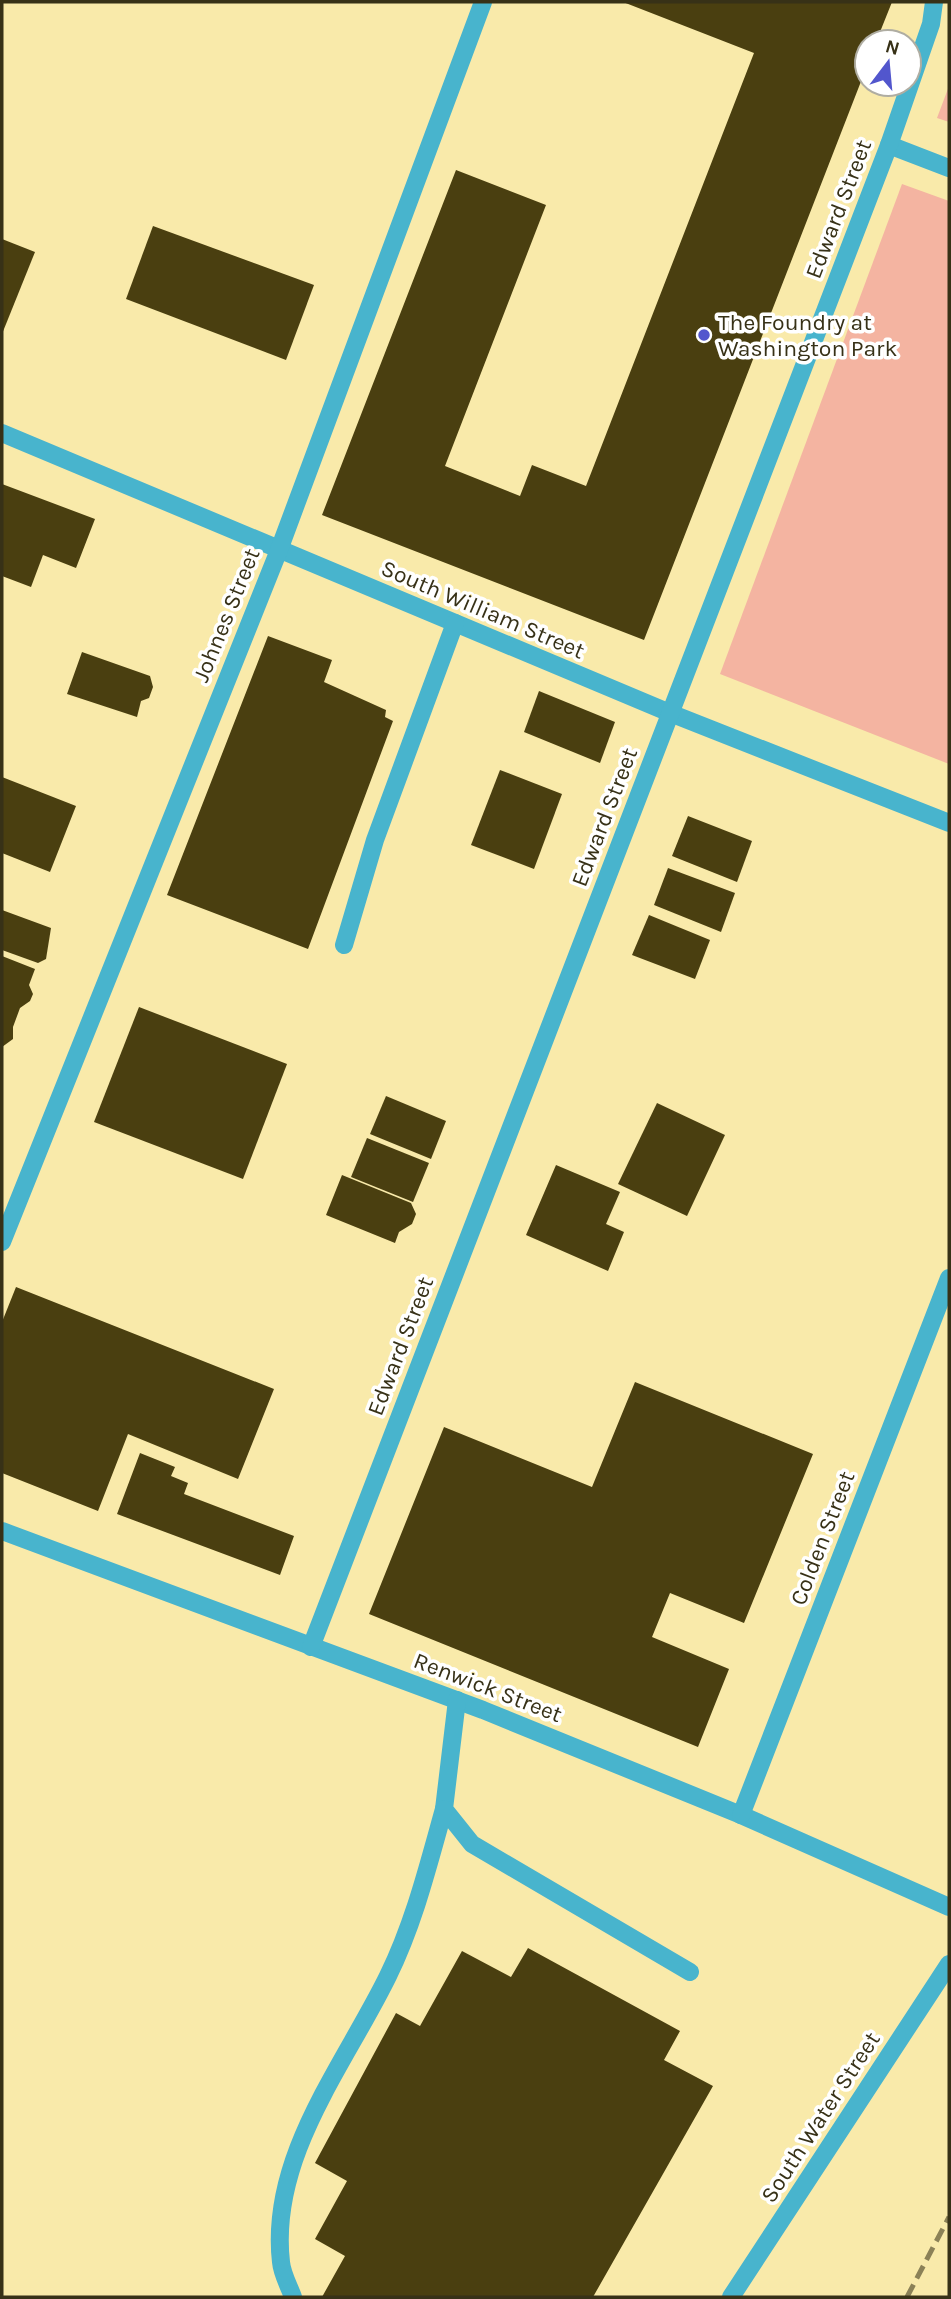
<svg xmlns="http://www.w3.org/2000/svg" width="951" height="2299" font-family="Karla,sans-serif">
	<rect width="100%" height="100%" fill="#f9eaaa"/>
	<g fill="#f4b4a1">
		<polygon points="949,86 949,122 937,118"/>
		<polygon points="902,184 949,201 949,764 720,674"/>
	</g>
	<g fill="#4a3f10">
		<polygon points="623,2 892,2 876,42 867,42 867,66 644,640 322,515 456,170 546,205 445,466 520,496 532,465 586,486 754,53"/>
		<polygon points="153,226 314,285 286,360 126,299"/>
		<polygon points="2,239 35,252 2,334"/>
		<polygon points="2,484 95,519 76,568 43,555 31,587 2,576"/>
		<polygon points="268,636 332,660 324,682 386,710 385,717 393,721 308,949 167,895"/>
		<polygon points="82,652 150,676 153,687 149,698 141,701 137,717 67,694"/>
		<polygon points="539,691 615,722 600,763 524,732"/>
		<polygon points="500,770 562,794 534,869 471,845"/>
		<polygon points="2,777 76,806 50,872 2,853"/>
		<polygon points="688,816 752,841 737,882 672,856"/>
		<polygon points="668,868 735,893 721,932 654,905"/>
		<polygon points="2,910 51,928 46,959 38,963 2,950"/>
		<polygon points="649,915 710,940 695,979 632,955"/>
		<polygon points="2,956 35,969 29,985 33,994 30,1001 20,1008 13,1027 13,1039 2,1047"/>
		<polygon points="139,1007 287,1064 243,1179 94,1122"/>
		<polygon points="386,1096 446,1121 431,1159 370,1134"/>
		<polygon points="657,1103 725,1135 687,1216 618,1184"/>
		<polygon points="367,1138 429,1163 413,1202 351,1177"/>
		<polygon points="556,1165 620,1192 606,1224 624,1232 608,1271 526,1235"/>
		<polygon points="342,1175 411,1203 416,1214 412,1224 399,1232 395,1243 326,1215"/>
		<polygon points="16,1287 274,1389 238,1479 128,1434 98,1511 2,1473 2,1322"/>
		<polygon points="635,1382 813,1454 744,1623 670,1593 652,1637 729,1669 698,1747 369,1614 444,1427 592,1487"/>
		<polygon points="140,1453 175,1467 171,1476 188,1483 184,1494 294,1536 280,1575 117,1514"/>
		<polygon points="528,1948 680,2031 664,2060 713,2086 593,2297 322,2297 345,2256 315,2239 347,2181 315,2163 396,2013 420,2026 462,1951 511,1977"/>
	</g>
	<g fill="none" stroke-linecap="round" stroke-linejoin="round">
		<g stroke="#48b4cd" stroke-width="18">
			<polyline points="889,145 949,168"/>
			<polyline points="2,433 670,713 949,823"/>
			<polyline points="344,945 375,840 455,623"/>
			<polyline points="2,1242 279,550 483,2"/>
			<polyline points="2,1531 483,1710 741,1815 949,1907"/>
			<polyline points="311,1647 889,145 931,24 934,2"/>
			<polyline points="457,1700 444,1809 472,1844 690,1972"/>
			<polyline points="741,1815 949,1278"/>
			<path d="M293,2297C289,2286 282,2274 281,2262C269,2157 344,2066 388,1976C414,1923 428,1866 444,1809"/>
			<polyline points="731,2297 949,1964"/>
		</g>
		<polyline stroke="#8b8157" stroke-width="5" stroke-dasharray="14 7" stroke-linecap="butt" points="907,2297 949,2217"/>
	</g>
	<circle fill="#5256cd" stroke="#fff" stroke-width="2.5" cx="704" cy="335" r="7"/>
	<g text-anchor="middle" stroke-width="7" stroke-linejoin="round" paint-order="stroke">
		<g font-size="23" fill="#373117" stroke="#fff">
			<text transform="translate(838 209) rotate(-69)" y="8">Edward Street</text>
			<text transform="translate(483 609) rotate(23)" y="8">South William Street</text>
			<text transform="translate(226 615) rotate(-68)" y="8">Johnes Street</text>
			<text transform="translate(604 817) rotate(-69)" y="8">Edward Street</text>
			<text transform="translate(400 1346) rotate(-69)" y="8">Edward Street</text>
			<text transform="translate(822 1538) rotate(-69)" y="8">Colden Street</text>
			<text transform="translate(488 1687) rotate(21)" y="8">Renwick Street</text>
			<text transform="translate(820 2117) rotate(-57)" y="8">South Water Street</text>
		</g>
		<g font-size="23" fill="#373117" stroke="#fff" text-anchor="start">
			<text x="718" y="330">The Foundry at<tspan x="718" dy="26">Washington Park</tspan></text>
		</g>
	</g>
	<rect width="951" height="2299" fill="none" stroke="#373117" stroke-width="7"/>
	<g transform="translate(888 63) rotate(16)"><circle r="33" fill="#ffffff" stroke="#afada2" stroke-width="2"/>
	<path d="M0-5L12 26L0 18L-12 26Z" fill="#5256cd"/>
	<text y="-10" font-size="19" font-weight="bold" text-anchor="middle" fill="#373117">N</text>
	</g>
</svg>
